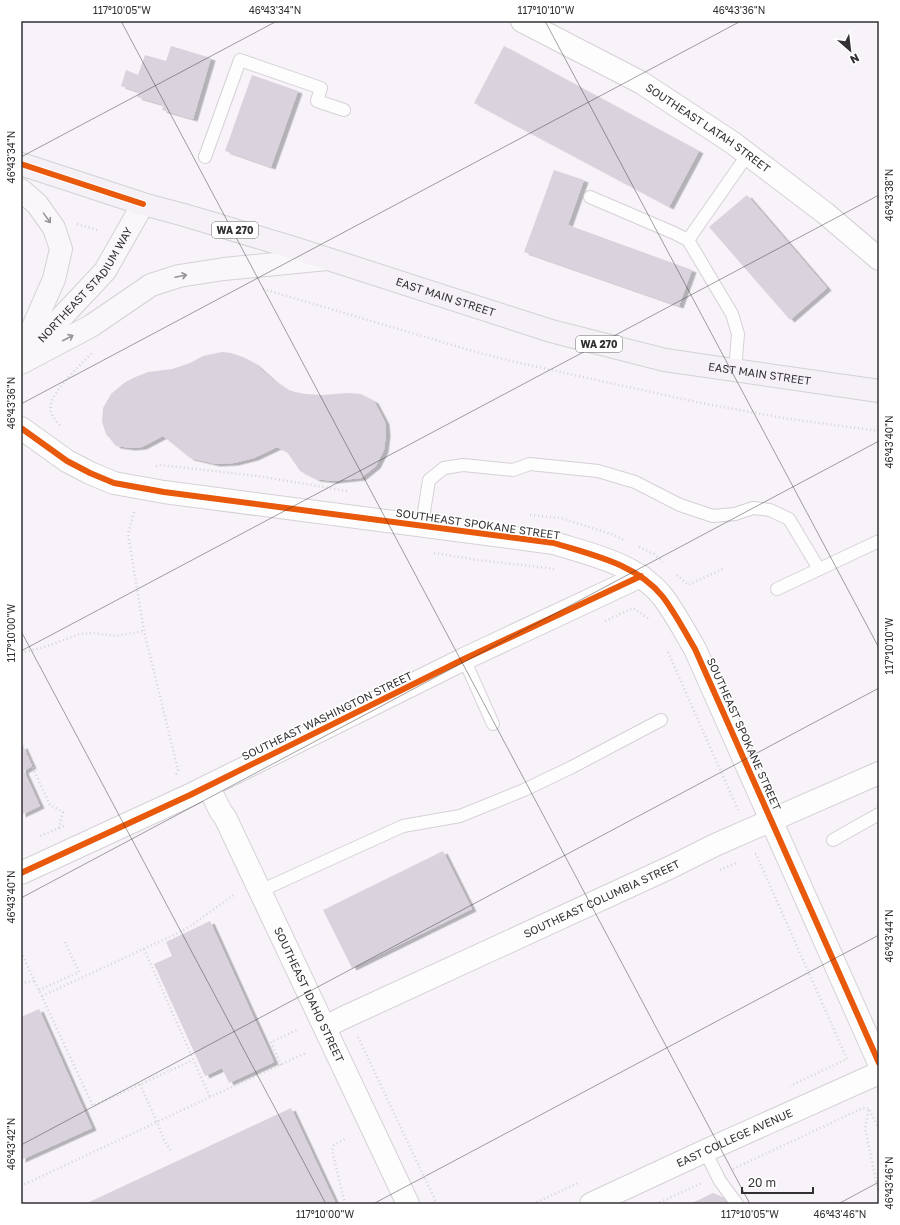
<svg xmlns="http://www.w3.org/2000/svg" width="900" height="1225" font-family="'Golos Text',sans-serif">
	<defs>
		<filter id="shadow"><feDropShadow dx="4.5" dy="2.5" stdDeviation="0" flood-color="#0004"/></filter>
	</defs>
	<rect width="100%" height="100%" fill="#f7f3f9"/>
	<g fill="#dad3de" filter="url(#shadow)">
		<polygon points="171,46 211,58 193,119 162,110 164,105 137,97 139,92 121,86 126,70 138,75 145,55 166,61"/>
		<polygon points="504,46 699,151 669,207 474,103"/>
		<polygon points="252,75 298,91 271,167 225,151"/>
		<polygon points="554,170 584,180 568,225 692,270 679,306 524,252"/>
		<polygon points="747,195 827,288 790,320 709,227"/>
		<polygon points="222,352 231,353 243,357 254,363 273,380 286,389 295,392 305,394 323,395 348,393 361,394 374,401 385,422 386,434 384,450 376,466 361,478 333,481 316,479 300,471 287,452 277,447 254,458 234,463 216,464 190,458 163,436 142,447 131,448 116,446 106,434 102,422 103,408 111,394 124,383 133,378 148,372 172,369 190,363 203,356"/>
		<polygon points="23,746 32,766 24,771 40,806 21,815 21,747"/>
		<polygon points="443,851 472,909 352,968 323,910"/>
		<polygon points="210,921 274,1062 229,1083 222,1068 205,1076 154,964 172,956 166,942"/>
		<polygon points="39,1009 92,1128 21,1160 21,1017"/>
		<polygon points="291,1108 336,1204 85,1204"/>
		<polygon points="713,1193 725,1198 727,1204 690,1204"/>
	</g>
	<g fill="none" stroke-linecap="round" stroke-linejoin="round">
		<g stroke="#d5d1d6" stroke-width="14">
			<g id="lane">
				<polyline points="205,157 240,60 321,88 317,101 344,110"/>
				<polyline points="590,197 674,233 688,240"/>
				<polyline points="735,370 738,334 732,314 688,240 748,154"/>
				<polyline points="422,525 429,480 444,468 463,465 513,470 530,464 598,471 635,482 680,505 713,516 735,514 753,508 770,510 789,519 819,569"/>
				<polyline points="777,589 879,541"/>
				<polyline points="464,659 493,724"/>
				<polyline points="833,840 879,814"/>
				<polyline points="260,891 403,826 460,816 524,790 572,767 661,720"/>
				<polyline points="705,1151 720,1181 737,1204"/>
			</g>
		</g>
		<g stroke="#d5d1d6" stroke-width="24">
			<g id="street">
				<path id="s1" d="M522,21L642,83L733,143L825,213L879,259"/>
				<path d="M21,428L67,461L90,473L114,483L164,492L554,543C592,555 637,564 663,597C675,613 685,632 695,649L879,1063"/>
				<path id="s2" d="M208,786L221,812L225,817L408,1204"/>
				<polyline points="21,873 190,795 464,659 641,576"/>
				<path id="s3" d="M325,1027L343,1018L671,867L715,845L879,773"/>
				<path id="s4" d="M591,1204L705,1151L879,1073"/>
			</g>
		</g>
		<g stroke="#d5d1d6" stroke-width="24">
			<g id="secondary">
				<polyline points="21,190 37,204 54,228 61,249 54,279 23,350"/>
				<path id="s5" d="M29,352L105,271L143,204"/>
				<polyline points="21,363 91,326 151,285 179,276 224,269 327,259"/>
			</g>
		</g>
		<g stroke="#d3d2d4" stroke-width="24">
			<g id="primary">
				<path id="s6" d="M21,164L143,204L184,215L294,248L551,331L665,360L879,391"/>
			</g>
		</g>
		<g stroke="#d5d4d6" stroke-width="2.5" stroke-dasharray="1 3" stroke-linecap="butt">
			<polyline points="77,224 97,230"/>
			<polyline points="263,289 483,354 520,363 701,403 783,418 879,431"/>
			<path d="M60,425C54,420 49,412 51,404C53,391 82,363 92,353"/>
			<polyline points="156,466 160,465 258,476 347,491"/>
			<polyline points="134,512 128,534 144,631 178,770 176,775"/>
			<polyline points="530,515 561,518 614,535 624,540"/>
			<polyline points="639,547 654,554 663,562"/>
			<polyline points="434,553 478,560 556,569"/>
			<polyline points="677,575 688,585 725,568"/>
			<polyline points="605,621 633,608 648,618"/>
			<polyline points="668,652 738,810"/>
			<polyline points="21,653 48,646 79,634 92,633 116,636 144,631"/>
			<polyline points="21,742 50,805 63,812 59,828 40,836"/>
			<polyline points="59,828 66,825"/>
			<polyline points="755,854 756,854 847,1059 790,1086"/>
			<polyline points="720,870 736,863"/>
			<polyline points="144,949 210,1097"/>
			<polyline points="21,952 93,1106 193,1060"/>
			<polyline points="21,983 35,981"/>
			<polyline points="39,990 79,972 64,940"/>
			<polyline points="42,996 176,934 189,927 235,894"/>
			<polyline points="358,1037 437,1204"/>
			<polyline points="281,1065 271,1042 297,1030"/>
			<polyline points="140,1084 157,1122 164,1140 171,1151"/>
			<polyline points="879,1129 869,1109 865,1128 879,1195"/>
			<polyline points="733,1169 863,1108 869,1109"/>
			<polyline points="21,1186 210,1097 306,1053"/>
			<polyline points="345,1204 332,1150 334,1145 347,1138"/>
			<polyline points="533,1204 578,1183"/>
			<polyline points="656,1204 702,1183"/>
		</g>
		<use href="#lane" stroke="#fefdfe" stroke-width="12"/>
		<use href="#street" stroke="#fefdfe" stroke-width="22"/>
		<use href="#secondary" stroke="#faf7fb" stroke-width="22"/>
		<use href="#primary" stroke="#f5f1f7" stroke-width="22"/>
		<g stroke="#fff" stroke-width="8">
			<g id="cycleway">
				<polyline points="21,164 143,204"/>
				<path d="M21,428L67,461L90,473L114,483L164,492L554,543C592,555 637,564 663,597C675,613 685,632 695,649L879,1063"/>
				<polyline points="21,873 190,795 464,659 641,576"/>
			</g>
		</g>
		<use href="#cycleway" stroke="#e8590c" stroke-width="6"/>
	</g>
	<defs><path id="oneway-shaft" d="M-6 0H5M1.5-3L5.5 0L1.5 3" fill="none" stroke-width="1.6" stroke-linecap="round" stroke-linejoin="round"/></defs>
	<g stroke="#969498">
		<use href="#oneway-shaft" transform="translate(47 218) rotate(54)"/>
		<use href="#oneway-shaft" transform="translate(181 276) rotate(-12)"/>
		<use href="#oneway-shaft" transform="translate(68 338) rotate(-27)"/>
	</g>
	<path fill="none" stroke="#333034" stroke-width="1" stroke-opacity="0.45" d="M121,21L750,1204M545,21L879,648M21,157L277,21M21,404L741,21M21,631L326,1204M21,651L879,195M21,898L879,441M21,1145L879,688M373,1204L879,935M838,1204L879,1182"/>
	<g text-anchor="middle" stroke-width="3" stroke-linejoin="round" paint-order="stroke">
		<g fill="#fff" stroke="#706e71" stroke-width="1">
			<rect x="212" y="222" width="46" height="16" rx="3"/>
			<rect x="576" y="336" width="46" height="16" rx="3"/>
		</g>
		<g font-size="10" font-weight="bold" fill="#333034">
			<text x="235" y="234">WA 270</text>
			<text x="599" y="348">WA 270</text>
		</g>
		<g font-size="11" fill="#333034" stroke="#fff">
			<text dy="4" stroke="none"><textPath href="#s1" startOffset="215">SOUTHEAST LATAH STREET</textPath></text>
			<text dy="4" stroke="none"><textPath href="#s5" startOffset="88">NORTHEAST STADIUM WAY</textPath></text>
			<text dy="4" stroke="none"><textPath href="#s6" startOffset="445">EAST MAIN STREET</textPath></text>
			<text dy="4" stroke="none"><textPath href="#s6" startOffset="769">EAST MAIN STREET</textPath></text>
			<text transform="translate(478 524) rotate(8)" y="4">SOUTHEAST SPOKANE STREET</text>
			<text transform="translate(327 716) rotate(-26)" y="4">SOUTHEAST WASHINGTON STREET</text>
			<text transform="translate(744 734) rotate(66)" y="4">SOUTHEAST SPOKANE STREET</text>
			<text dy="4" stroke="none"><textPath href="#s3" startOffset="305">SOUTHEAST COLUMBIA STREET</textPath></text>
			<text dy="4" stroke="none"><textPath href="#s2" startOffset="232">SOUTHEAST IDAHO STREET</textPath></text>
			<text dy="4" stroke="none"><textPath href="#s4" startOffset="158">EAST COLLEGE AVENUE</textPath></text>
		</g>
	</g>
	<rect width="900" height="1225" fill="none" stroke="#ffffff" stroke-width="44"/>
	<g transform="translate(850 50) rotate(152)" stroke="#ffffff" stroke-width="3" paint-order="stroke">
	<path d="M0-3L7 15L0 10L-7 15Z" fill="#333034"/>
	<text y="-6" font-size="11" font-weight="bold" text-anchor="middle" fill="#333034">N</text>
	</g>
	<path d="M742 1187v6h71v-6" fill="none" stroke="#333034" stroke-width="2"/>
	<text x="748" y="1187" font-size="12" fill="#333034" stroke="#ffffff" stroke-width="3" paint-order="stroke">20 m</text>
	<rect x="22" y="22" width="856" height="1181" fill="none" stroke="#333034" stroke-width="1.5"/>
	<g font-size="10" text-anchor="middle" fill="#333034">
		<text x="122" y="14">117°10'05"W</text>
		<text x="275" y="14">46°43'34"N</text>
		<text x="546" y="14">117°10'10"W</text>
		<text x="739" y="14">46°43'36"N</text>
		<text transform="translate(11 157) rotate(-90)" y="4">46°43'34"N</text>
		<text transform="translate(889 195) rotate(-90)" y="4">46°43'38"N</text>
		<text transform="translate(11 403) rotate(-90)" y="4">46°43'36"N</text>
		<text transform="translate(889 442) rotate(-90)" y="4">46°43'40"N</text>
		<text transform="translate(11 633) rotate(-90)" y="4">117°10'00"W</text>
		<text transform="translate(889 646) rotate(-90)" y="4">117°10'10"W</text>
		<text transform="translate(11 897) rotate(-90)" y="4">46°43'40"N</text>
		<text transform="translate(889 936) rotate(-90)" y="4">46°43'44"N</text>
		<text transform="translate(11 1144) rotate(-90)" y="4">46°43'42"N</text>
		<text transform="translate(889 1183) rotate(-90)" y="4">46°43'46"N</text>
		<text x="325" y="1218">117°10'00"W</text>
		<text x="750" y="1218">117°10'05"W</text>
		<text x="840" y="1218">46°43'46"N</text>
	</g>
</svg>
